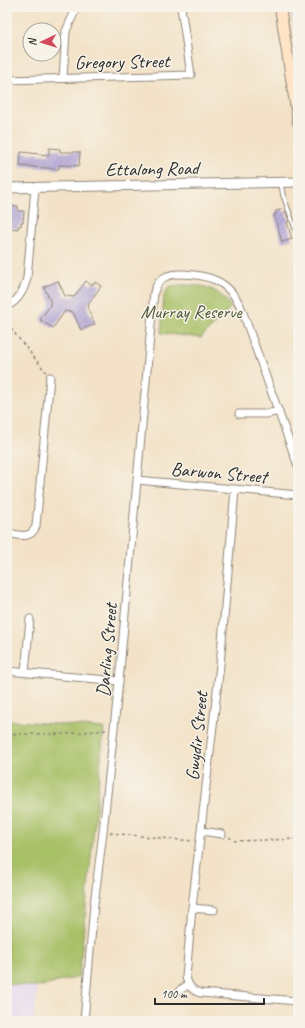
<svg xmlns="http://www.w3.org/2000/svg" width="305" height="1028" font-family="Caveat,sans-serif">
	<defs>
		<pattern id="building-hatch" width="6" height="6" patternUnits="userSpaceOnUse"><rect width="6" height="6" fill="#aea0d5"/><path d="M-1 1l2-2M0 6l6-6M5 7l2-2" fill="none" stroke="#8e83ad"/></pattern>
	</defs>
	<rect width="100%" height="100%" fill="#f7f3e8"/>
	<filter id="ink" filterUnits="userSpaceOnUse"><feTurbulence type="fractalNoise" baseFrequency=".025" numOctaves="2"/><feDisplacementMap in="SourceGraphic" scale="8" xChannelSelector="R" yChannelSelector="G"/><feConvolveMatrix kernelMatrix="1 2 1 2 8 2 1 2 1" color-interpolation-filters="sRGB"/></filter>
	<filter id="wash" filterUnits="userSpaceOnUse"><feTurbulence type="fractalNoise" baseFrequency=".012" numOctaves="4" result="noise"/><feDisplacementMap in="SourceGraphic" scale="16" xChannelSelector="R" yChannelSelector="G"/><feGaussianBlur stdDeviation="0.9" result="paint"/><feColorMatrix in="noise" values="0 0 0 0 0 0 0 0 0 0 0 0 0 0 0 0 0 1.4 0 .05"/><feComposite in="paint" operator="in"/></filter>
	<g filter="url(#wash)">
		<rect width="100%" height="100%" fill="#f3e2c7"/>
		<g fill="#e4d3f1">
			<polygon points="291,7 298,7 298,49 291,10"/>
			<polygon points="7,984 37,987 34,1021 7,1021"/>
		</g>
		<g fill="#a8c066" stroke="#6a7648">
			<path d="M177,285C201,285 216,285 231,307L201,338L161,333L164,295L169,287Z"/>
			<polygon points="7,720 104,728 79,977 37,987 7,984"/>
		</g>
		<g id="blocks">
			<g fill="url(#building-hatch)">
				<polygon points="49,148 60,149 60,152 80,152 79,166 59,165 59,169 20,166 21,152 49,155"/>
				<polygon points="10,206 18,206 18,211 24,211 23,222 21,222 21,226 18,226 18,229 7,228 7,209 10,209"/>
				<polygon points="283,209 284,212 286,212 289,221 287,222 292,239 282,242 274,215 276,214 276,211"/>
				<polygon points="58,281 65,296 74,297 86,281 91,285 92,283 94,284 95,282 101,286 89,303 88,309 95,324 81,330 73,312 65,311 53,328 40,320 50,306 50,300 44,287"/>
			</g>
		</g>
	</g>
	<g filter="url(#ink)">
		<use href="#blocks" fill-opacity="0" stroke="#8f8679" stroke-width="1"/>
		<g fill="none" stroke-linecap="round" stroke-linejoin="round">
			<g stroke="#8f8679" stroke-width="5.5">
				<polyline id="service" points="281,184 283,195 298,236"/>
			</g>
			<g stroke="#8f8679" stroke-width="9">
				<g id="minor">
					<polyline points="63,78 66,31 75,11 75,7"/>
					<polyline points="7,80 191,75 181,7"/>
					<polyline points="7,136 7,147"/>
					<path d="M7,306C19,301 24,290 27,278L35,188"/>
					<polyline points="239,414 266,414 279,411"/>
					<polyline points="137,480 298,495"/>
					<path d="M235,490L220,665L192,908L186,977C188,986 192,991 201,993L298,1001"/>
					<path d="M7,533C19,535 31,540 36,526L50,377"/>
					<polyline points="7,671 119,681"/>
					<polyline points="25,672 30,619"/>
					<polyline points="201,831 222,834"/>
					<polyline points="192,908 214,910"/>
					<polyline points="180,990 188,985"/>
					<path d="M84,1021L94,905L103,832L119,681L154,292C156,286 159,280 165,277C177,271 207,275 219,282C230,288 237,298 242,310L298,466"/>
				</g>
			</g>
			<g stroke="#8f8679" stroke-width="11">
				<polyline id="tertiary" points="7,188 298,182"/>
			</g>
			<g stroke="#8f8679" stroke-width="12">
				<polyline id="secondary" points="280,7 298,123"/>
			</g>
			<g stroke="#8f8679" stroke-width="1.5" stroke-dasharray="3 3" stroke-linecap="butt">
				<polyline points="7,324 46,372"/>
				<polyline points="7,734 66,734 106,730"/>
				<polyline points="110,833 192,841"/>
				<polyline points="229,837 235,841 298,839"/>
				<polyline points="7,970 10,971"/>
			</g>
			<use href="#service" stroke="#fff" stroke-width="3.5"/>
			<use href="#minor" stroke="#fff" stroke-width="7"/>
			<use href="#tertiary" stroke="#fff" stroke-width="9"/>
			<use href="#secondary" stroke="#ffe4c6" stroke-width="10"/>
		</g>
	</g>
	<g text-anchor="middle" stroke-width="3" stroke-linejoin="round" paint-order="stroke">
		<g font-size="19" fill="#2b2b2b" stroke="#f7f3e8">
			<text transform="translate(122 61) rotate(-1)" y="7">Gregory Street</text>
			<text transform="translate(152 168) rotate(-1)" y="7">Ettalong Road</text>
			<text transform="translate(219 472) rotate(5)" y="7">Barwon Street</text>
			<text transform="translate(106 650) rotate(-85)" y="7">Darling Street</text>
			<text transform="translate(196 736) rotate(-84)" y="7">Gwydir Street</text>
		</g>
		<g font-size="19" fill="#50583d" stroke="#f7f3e8">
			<text x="191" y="318">Murray Reserve</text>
		</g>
	</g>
	<rect width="305" height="1028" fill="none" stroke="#f7f3e8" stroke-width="24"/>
	<g transform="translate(42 42) rotate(266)"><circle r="19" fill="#f7f3e8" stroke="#a5a39c"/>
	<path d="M0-3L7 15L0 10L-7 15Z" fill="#d1495b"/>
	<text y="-6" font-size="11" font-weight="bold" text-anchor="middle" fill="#2b2b2b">N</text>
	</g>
	<path d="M155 998v6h109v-6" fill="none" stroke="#2b2b2b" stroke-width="2"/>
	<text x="161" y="998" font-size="12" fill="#2b2b2b" stroke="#f7f3e8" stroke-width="3" paint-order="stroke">100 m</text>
</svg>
